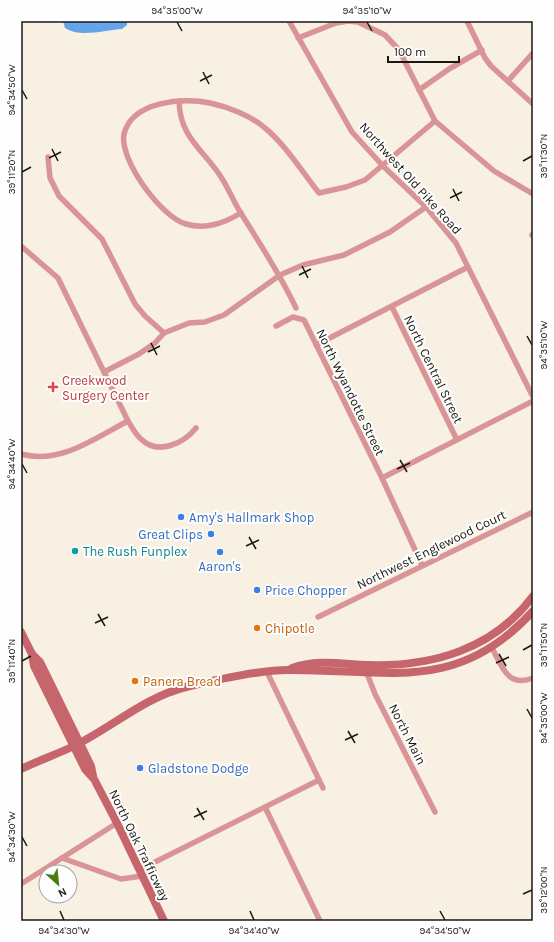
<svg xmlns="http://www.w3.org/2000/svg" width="554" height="942" font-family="Karla,sans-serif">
	<rect width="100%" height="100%" fill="#f8f0e2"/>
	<path fill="#65a4eb" d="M63,21H127V25L122,29C104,30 81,38 65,28Z"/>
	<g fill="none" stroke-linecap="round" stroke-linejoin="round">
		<g stroke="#d99497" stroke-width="5.5">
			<polyline points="289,21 352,132 383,166 426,207 456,243 533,397"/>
			<polyline points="467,21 485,58 491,66 533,104"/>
			<polyline points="298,38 336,23 348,21 358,22 385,35 399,50 435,121 494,171 533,194"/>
			<polyline points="508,81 533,53"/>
			<polyline points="419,90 449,69 482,50"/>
			<path d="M179,101C180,138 203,149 221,177C229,189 234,203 242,215C262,247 280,274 296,308"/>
			<polyline points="48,157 50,178 59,196 102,239 135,304 145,316 164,333"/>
			<path d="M241,213C224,223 206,230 186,224C162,218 119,160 124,134C132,101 184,97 210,103C229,107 251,116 265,128C284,143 304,174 319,193L346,187L365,180L435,121"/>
			<polyline points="532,235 533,234"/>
			<path d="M21,246L58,278L128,421C132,427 135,434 141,439C158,456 184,443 196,428"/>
			<polyline points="392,307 457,440"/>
			<polyline points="276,326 293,317 304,320 382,478 422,565"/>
			<polyline points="316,345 468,267"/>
			<polyline points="104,372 139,354 155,343 164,333 189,323 205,322 224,315 280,275 303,265 344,255 390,232 426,207"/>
			<path d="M21,454C60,465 95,438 128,421"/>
			<polyline points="382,478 533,401"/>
			<polyline points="318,617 533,512"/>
			<path d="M492,648C502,666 507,688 533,678"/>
			<polyline points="366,671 375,694 435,812"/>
			<polyline points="267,672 323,788"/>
			<polyline points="265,807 320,921"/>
			<polyline points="62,858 121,879 142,876"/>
			<polyline points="139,870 319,780"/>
			<polyline points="21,884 117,823"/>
		</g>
		<g stroke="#c7656d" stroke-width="8">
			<polyline points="21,632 32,654 40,662 91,766 93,776"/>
			<polyline points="32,654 34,666 85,769 94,779 117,823 164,921"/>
			<path d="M292,668C317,659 342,664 368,665C432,667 494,649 533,596"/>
			<path d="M21,769C38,761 57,754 74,746C111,728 145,697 186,687C215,680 259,670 288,670C386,669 457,695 533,611"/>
		</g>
	</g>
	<path fill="none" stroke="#1b1813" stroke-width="1.5" d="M177,22L182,31M367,22L372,31M203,72L209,84M200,81L212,75M22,90L27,99M52,149L58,161M49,158L61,152M523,161L532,156M22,172L31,167M453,189L459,201M450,198L462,192M302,266L308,278M299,275L311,269M527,336L532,345M151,343L157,355M148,352L160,346M400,460L407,472M22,464L27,473M397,469L410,463M249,537L256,549M246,546L259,540M98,614L105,626M95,623L108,617M523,650L532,645M499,654L506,666M22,661L31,656M496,663L509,657M527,709L532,718M348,731L355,743M345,740L358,734M197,808L204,820M194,817L207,811M22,837L27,846M523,894L532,890M60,911L64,920M250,911L254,920M440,911L445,920"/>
	<path fill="#e0444e" stroke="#fefefe" stroke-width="1.5" d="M51 381h4v4h4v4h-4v4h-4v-4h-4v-4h4z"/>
	<g fill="#3f7fe0" stroke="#fefefe" stroke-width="1.5">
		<circle cx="181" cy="517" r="4"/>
		<circle cx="211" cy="534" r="4"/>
		<circle cx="220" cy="552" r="4"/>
		<circle cx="257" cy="590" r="4"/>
		<circle cx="140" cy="768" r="4"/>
	</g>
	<circle fill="#0f9aa8" stroke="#fefefe" stroke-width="1.5" cx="75" cy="551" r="4"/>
	<g fill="#e8710a" stroke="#fefefe" stroke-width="1.5">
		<circle cx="257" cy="628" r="4"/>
		<circle cx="135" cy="681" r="4"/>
	</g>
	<g text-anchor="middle" stroke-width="4" stroke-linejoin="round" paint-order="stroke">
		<g font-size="13" fill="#1b1813" stroke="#fefefe">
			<text transform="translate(411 178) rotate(48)" y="5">Northwest Old Pike Road</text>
			<text transform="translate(434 369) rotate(64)" y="5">North Central Street</text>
			<text transform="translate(351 392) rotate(64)" y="5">North Wyandotte Street</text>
			<text transform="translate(431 549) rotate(-26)" y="5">Northwest Englewood Court</text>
			<text transform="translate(408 734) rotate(63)" y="5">North Main</text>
			<text transform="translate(140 845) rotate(64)" y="5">North Oak Trafficway</text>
		</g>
		<g font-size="13" fill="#be3a42" stroke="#fefefe" text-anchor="start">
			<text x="62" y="385">Creekwood<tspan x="62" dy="15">Surgery Center</tspan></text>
		</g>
		<g font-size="13" fill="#366cbe" stroke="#fefefe" text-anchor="start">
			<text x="189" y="522">Amy's Hallmark Shop</text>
			<text x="203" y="539" text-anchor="end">Great Clips</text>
			<text x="220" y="571" text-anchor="middle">Aaron's</text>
			<text x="265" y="595">Price Chopper</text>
			<text x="148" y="773">Gladstone Dodge</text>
		</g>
		<g font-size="13" fill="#0d838f" stroke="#fefefe" text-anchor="start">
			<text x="83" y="556">The Rush Funplex</text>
		</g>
		<g font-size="13" fill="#c56008" stroke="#fefefe" text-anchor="start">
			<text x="265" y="633">Chipotle</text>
			<text x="143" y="686">Panera Bread</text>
		</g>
	</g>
	<rect width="554" height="942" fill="none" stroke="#fefefe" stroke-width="44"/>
	<g transform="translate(58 884) rotate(153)"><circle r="19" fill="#fefefe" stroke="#a3a2a0"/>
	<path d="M0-3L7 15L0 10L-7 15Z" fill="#497d10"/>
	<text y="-6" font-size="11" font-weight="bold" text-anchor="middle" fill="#1b1813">N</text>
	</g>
	<path d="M388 56v6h71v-6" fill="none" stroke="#1b1813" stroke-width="2"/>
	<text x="394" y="56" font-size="12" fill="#1b1813" stroke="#fefefe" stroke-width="3" paint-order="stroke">100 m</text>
	<rect x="22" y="22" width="510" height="898" fill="none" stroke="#1b1813" stroke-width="1.5"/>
	<g font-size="10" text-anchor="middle" fill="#1b1813">
		<text x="177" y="14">94°35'00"W</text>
		<text x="367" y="14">94°35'10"W</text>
		<text transform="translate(11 90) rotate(-90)" y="4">94°34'50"W</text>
		<text transform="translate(543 156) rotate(-90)" y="4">39°11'30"N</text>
		<text transform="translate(11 172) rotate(-90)" y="4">39°11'20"N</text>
		<text transform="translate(543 345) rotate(-90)" y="4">94°35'10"W</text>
		<text transform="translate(11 464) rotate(-90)" y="4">94°34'40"W</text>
		<text transform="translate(543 645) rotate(-90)" y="4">39°11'50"N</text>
		<text transform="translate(11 661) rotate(-90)" y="4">39°11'40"N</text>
		<text transform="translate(543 718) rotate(-90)" y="4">94°35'00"W</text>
		<text transform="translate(11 837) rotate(-90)" y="4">94°34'30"W</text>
		<text transform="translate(543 890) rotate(-90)" y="4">39°12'00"N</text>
		<text x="64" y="934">94°34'30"W</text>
		<text x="254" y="934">94°34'40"W</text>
		<text x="445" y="934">94°34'50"W</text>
	</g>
</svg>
